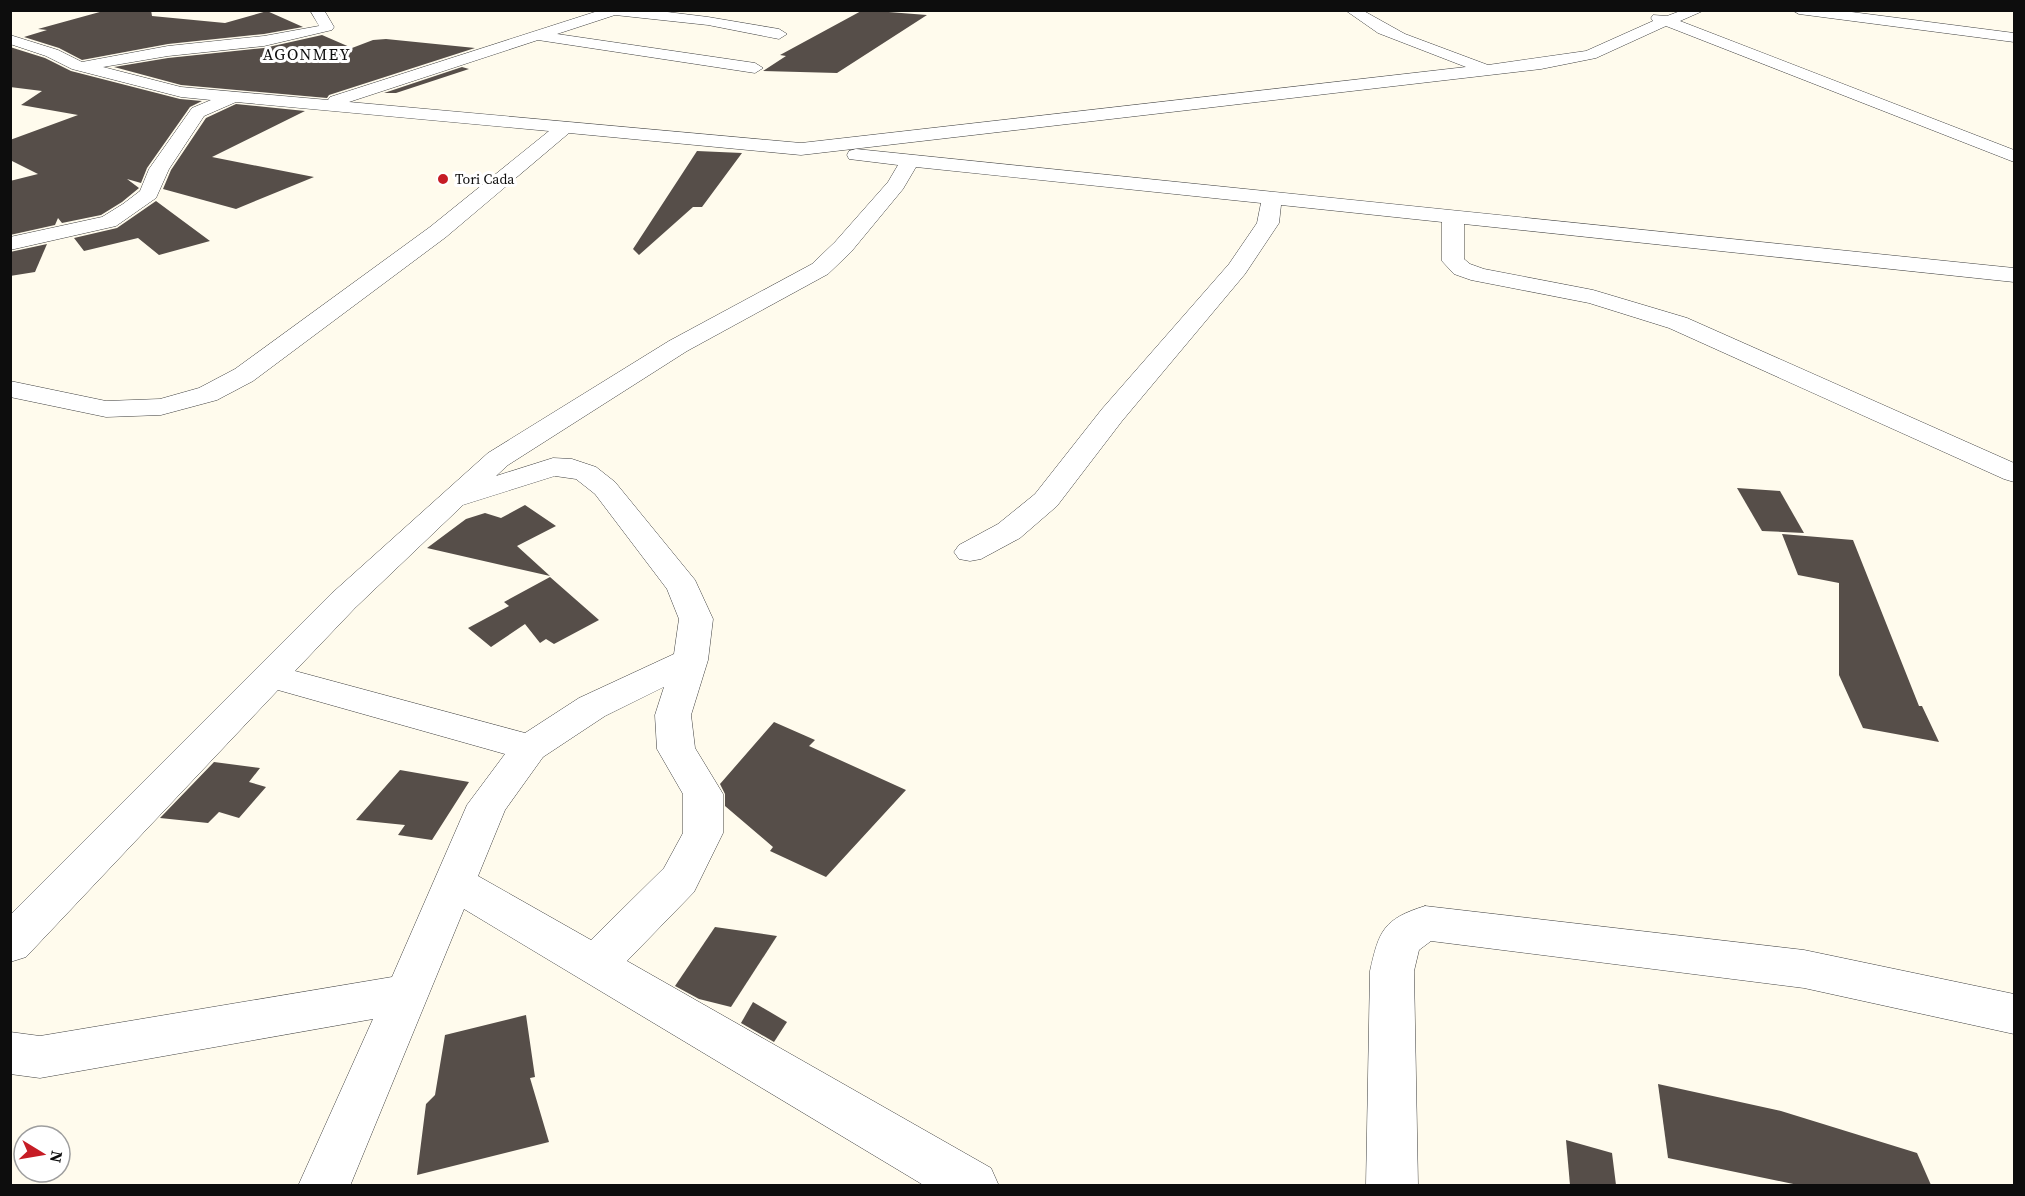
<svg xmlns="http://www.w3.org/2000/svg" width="2025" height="1196" font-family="'Source Serif 4',serif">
	<rect width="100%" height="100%" fill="#fffbed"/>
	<g fill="#564e49">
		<polygon points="107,10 151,10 152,16 225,23 267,11 303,27 264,34 168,44 82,60 59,48 24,37 47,30 38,29"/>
		<polygon points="863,10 927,15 837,73 763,71 786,56 780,55"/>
		<polygon points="322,35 352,48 373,40 386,39 475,48 329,95 327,98 181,85 114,67 168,58 264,48"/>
		<polygon points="10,47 45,58 71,71 180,99 202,101 190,107 147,168 141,183 127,179 139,188 122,202 101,215 62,223 58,218 55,225 10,235 10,181 38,174 10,160 10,140 78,115 21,105 42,91 10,87"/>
		<polygon points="462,67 469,69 396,93 384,93"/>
		<polygon points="236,104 305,111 212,157 314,177 236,209 163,189 171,170 206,118"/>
		<polygon points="697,151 742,153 702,207 693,207 639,255 633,249"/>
		<polygon points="156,201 210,241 159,255 138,238 84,251 74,238 117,228"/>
		<polygon points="47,244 35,272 10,276 10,252"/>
		<polygon points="1737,488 1780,491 1804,533 1762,531"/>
		<polygon points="525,505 556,526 517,546 550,576 427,548 466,519 485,513 501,518"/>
		<polygon points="1782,534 1853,540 1919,706 1922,706 1939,742 1863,728 1839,675 1839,583 1798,575"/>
		<polygon points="550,577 599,620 554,644 546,639 540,643 525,624 491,647 468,628 509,606 504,602"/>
		<polygon points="774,722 815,740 809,746 906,790 826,877 770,851 773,847 725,806 725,794 720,784"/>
		<polygon points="214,762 260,768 249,782 266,787 239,818 219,812 208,823 160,818"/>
		<polygon points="400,770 469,782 432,840 398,835 405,825 356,820"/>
		<polygon points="715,927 777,936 731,1007 699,999 675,986"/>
		<polygon points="753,1002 787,1022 774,1042 741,1023"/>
		<polygon points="526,1015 535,1077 530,1078 549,1142 417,1175 426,1104 435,1095 445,1035"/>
		<polygon points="1658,1084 1781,1111 1917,1153 1931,1185 1798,1185 1668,1158"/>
		<polygon points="1566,1140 1612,1153 1616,1185 1570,1185"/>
	</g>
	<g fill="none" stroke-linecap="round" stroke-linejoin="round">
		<g stroke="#404040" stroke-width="1">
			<g id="street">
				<polygon points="310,10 324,10 334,27 332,30 264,46 168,56 103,67 181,87 328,100 330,97 601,10 651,10 708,17 779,29 787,34 779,39 708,25 615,15 557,34 755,63 763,68 755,73 538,40 349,102 801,143 1466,67 1378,33 1345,10 1362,10 1405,34 1488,65 1586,51 1653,21 1651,18 1653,15 1667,16 1683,10 1705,10 1680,21 2014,150 2014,162 1666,26 1596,58 1541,69 801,155 569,133 446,237 253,381 217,400 161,415 106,417 10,397 10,381 106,401 160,399 199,388 235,369 430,227 549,131 236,102 204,116 169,169 156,198 116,226 10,250 10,237 102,217 123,204 140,191 149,169 192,108 211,100 181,97 72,69 46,56 10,44 10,35 58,50 82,62 168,46 264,36 319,26"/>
				<polygon points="1792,10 1836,10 2014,33 2014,42 1799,14"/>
				<path d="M856,149L2014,268V282L1464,224V259L1470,264L1484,269L1593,290L1687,318L2014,463V482L2004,479L1669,328L1589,303L1471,280L1454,274L1442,261V222L1281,205L1279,223L1245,274L1122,421L1057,506L1020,538L981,559L970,561L959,559L954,552L959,545L998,524L1035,494L1102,409L1229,264L1257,223L1261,203L916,167L903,189L851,252L828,274L687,351L508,465L496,476L553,458L572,459L596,467L615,482L695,580L713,619L708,660L691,715L695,748L723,794V833L694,892L627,961L991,1168L999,1186H925L464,909L350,1186H298L373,1019L40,1078L10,1074V1032L40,1036L392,977L467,805L505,754L278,690L26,957L10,962V915L331,594L488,453L669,341L812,264L835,242L888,182L898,165L849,159L847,155L849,151ZM555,476L576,479L595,494L667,589L679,619L674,654L579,698L525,733L295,671L355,608L463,505ZM664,687L655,715L657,749L683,794V833L664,868L591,940L478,876L505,810L543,757L605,716Z"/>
				<path d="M1425,906L1804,950L2014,994V1034L1804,988L1431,941L1419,950L1414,971L1418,1186H1366L1370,971C1379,931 1383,919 1425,906Z"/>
			</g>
		</g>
		<use href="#street" fill="#fff" fill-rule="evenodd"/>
	</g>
	<circle fill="#c61c25" stroke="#fff" stroke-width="2" cx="443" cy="179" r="6"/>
	<g text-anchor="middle" stroke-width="6" stroke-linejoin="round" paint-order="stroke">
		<g font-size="14" fill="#0d0d0d" stroke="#fff" text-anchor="start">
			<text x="455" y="184">Tori Cada</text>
		</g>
		<g font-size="16" letter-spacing="1.5" fill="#0d0d0d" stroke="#fff">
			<text x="307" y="60">AGONMEY</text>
		</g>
	</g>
	<rect width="2025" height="1196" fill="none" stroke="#0d0d0d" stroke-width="24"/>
	<g transform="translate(42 1154) rotate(101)"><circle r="28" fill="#ffffff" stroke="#9e9e9e" stroke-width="1.5"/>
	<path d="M0-4.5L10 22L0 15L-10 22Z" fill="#c61c25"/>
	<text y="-9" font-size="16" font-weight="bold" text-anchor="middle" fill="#0d0d0d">N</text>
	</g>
</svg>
